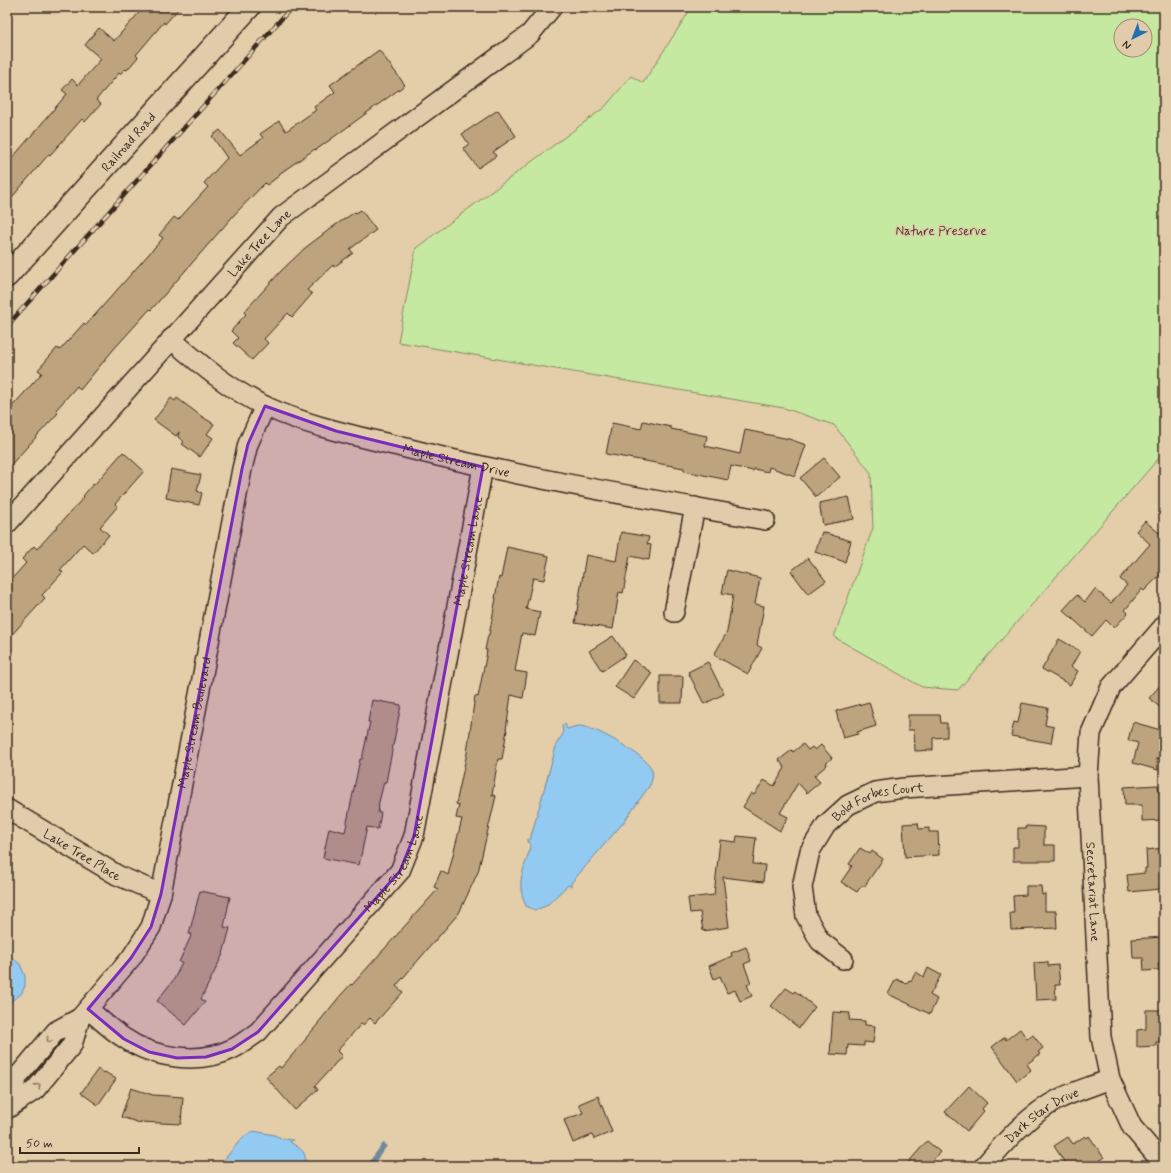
<svg xmlns="http://www.w3.org/2000/svg" width="1171" height="1173" font-family="Mynerve,sans-serif">
	<rect width="100%" height="100%" fill="#e4cda9"/>
	<filter id="ink" filterUnits="userSpaceOnUse"><feTurbulence type="fractalNoise" baseFrequency=".025" numOctaves="2"/><feDisplacementMap in="SourceGraphic" scale="8" xChannelSelector="R" yChannelSelector="G"/><feConvolveMatrix kernelMatrix="1 2 1 2 8 2 1 2 1" color-interpolation-filters="sRGB"/></filter>
	<g filter="url(#ink)">
		<path fill="#c6e9a2" stroke="#808a60" fill-rule="evenodd" d="M692,7H1164V452L958,690L922,687L834,637L873,528L871,473L834,425L784,408L398,342L416,248L605,107L631,76L643,83ZM1121,26H1145V50H1121Z"/>
		<g fill="#93caf2" stroke="#708a9d">
			<path d="M565,724L567,729C571,728 575,726 579,726C594,726 640,753 649,765C654,771 653,778 650,785L623,823L571,883V887L568,885L546,906L535,910L526,906C521,895 519,884 523,871C525,862 530,853 530,843L527,842V840H530L557,743L563,734L562,725Z"/>
			<polygon points="7,954 20,964 25,976 25,986 21,994 7,1004"/>
			<path d="M254,1131L274,1135L283,1139L293,1140L290,1142C302,1150 307,1151 305,1166H219L243,1137Z"/>
		</g>
		<g fill="none" stroke-linecap="round" stroke-linejoin="round">
			<polyline stroke="#708a9d" stroke-width="5" points="369,1166 384,1146"/>
		</g>
		<g fill="#bda47e" stroke="#3b2a1e">
			<polygon points="144,7 180,7 165,24 164,22 136,55 138,57 127,70 125,69 120,74 119,73 96,100 101,104 85,122 82,119 50,155 49,154 7,203 7,164 67,94 62,90 72,79 78,85 101,59 85,45 99,28 114,41"/>
			<polygon points="379,50 405,85 316,150 315,149 279,174 280,175 267,185 265,183 234,215 151,310 150,309 113,350 80,390 77,386 55,411 58,413 7,469 7,412 42,373 38,370 57,348 60,350 84,323 86,325 163,238 159,235 174,217 178,220 208,187 204,183 227,158 212,136 220,130 240,155 263,138 260,134 279,121 286,131 316,110 314,107 335,92 330,85"/>
			<polygon points="498,110 516,136 493,152 496,156 478,168 463,148 469,144 462,134"/>
			<polygon points="361,210 376,230 350,249 353,253 334,267 333,265 307,290 312,294 292,317 288,313 264,339 268,343 252,360 233,343 238,338 231,331 246,314 244,312 281,271 305,248 334,226 355,212 356,213"/>
			<polygon points="171,398 175,401 177,398 201,416 214,424 207,434 213,438 200,457 182,444 184,442 178,437 179,432 176,436 154,420"/>
			<polygon points="643,421 671,427 671,429 707,436 705,446 740,454 745,430 789,439 806,445 795,476 769,467 768,472 754,469 753,471 731,466 728,480 684,471 684,468 606,454 612,423 641,429"/>
			<polygon points="123,452 144,471 115,504 118,506 100,527 109,535 93,553 83,544 60,570 63,572 42,595 45,598 7,640 7,584 26,563 22,559 34,546 37,549 57,527 84,497 83,496 93,484 94,485"/>
			<polygon points="824,458 840,477 816,497 800,478"/>
			<polygon points="171,469 201,475 197,491 202,493 199,505 166,498"/>
			<polygon points="849,497 854,519 823,525 819,503"/>
			<polygon points="1145,521 1159,533 1164,528 1164,571 1144,591 1142,589 1125,610 1128,613 1114,628 1106,620 1092,636 1063,610 1077,595 1085,602 1095,589 1111,603 1127,585 1120,579 1150,544 1136,531"/>
			<polygon points="621,532 649,537 647,544 651,545 649,560 630,556 623,593 619,592 613,629 575,623 586,555 616,561"/>
			<polygon points="822,532 851,541 845,562 815,552"/>
			<polygon points="507,547 549,556 544,580 533,578 526,609 540,612 535,636 522,633 515,671 527,673 523,698 511,695 506,730 507,730 502,759 498,759 492,795 496,796 478,872 459,913 396,986 403,992 375,1023 370,1018 363,1025 361,1024 337,1051 342,1056 315,1086 318,1090 295,1110 266,1077 279,1066 281,1068 306,1039 306,1038 318,1024 318,1023 340,996 351,984 352,985 438,889 434,887 441,871 448,875 462,819 456,818 459,805 456,804 467,753 475,696 478,697 486,657 487,650 485,650 488,635 489,635 496,598 495,598 499,577 501,578"/>
			<polygon points="808,558 826,581 808,594 791,571"/>
			<polygon points="727,570 760,578 755,604 764,606 757,645 762,648 748,674 714,655 727,632 733,595 722,593"/>
			<polygon points="613,636 626,655 602,671 589,651"/>
			<polygon points="1059,639 1080,651 1071,667 1078,671 1070,685 1042,669"/>
			<polygon points="633,660 652,673 634,699 615,687"/>
			<polygon points="708,662 724,694 704,704 688,672"/>
			<polygon points="660,676 683,676 682,703 660,703"/>
			<polygon points="1164,681 1164,711 1149,698"/>
			<polygon points="372,700 401,705 386,782 384,782 378,806 379,806 378,813 381,813 378,829 367,827 359,865 323,858 329,828 345,832 360,759 362,759 370,722 368,722"/>
			<polygon points="869,702 876,726 857,732 858,734 843,738 836,711"/>
			<polygon points="1022,703 1048,708 1045,725 1054,727 1051,743 1011,736 1014,722 1018,723"/>
			<polygon points="908,715 940,715 941,723 947,723 947,737 933,738 933,750 915,751 914,730 908,730"/>
			<polygon points="1133,722 1164,731 1164,760 1157,758 1158,770 1133,763 1138,743 1128,740"/>
			<polygon points="803,744 808,750 812,747 815,750 821,745 832,758 826,763 827,765 814,776 820,782 807,793 798,783 780,813 788,817 780,831 743,807 751,793 754,795 764,780 774,786 785,768 779,760 792,750 793,752"/>
			<polygon points="1158,785 1159,793 1164,793 1164,820 1142,821 1142,805 1125,805 1124,787"/>
			<polygon points="918,823 919,829 929,828 929,832 938,832 939,855 905,857 903,824"/>
			<polygon points="1026,826 1044,827 1044,845 1055,845 1055,861 1013,861 1013,847 1018,847 1018,828 1026,828"/>
			<polygon points="737,836 756,838 753,864 765,865 763,882 723,877 729,927 703,931 700,912 690,913 688,898 714,895 720,840 736,842"/>
			<polygon points="860,848 870,854 872,851 883,859 864,887 862,885 857,892 841,882 852,866 849,864"/>
			<polygon points="1164,848 1164,885 1160,885 1160,889 1129,892 1127,875 1145,873 1145,868 1147,868 1146,850"/>
			<polygon points="1026,886 1041,886 1042,895 1045,894 1045,911 1056,911 1057,928 1011,930 1010,913 1014,913 1013,896 1026,895"/>
			<polygon points="200,891 230,897 224,927 230,928 223,954 201,999 205,1002 186,1025 157,1001 174,979 182,963 179,962 192,934 189,934"/>
			<polygon points="1164,937 1164,964 1158,964 1159,970 1144,971 1143,958 1133,958 1132,939"/>
			<polygon points="746,947 751,961 744,964 751,983 747,985 752,996 740,1001 735,990 727,993 720,976 714,979 709,966 732,956 731,953"/>
			<polygon points="1048,962 1048,966 1058,965 1060,985 1055,985 1056,999 1036,1000 1034,963"/>
			<polygon points="928,968 941,975 930,995 937,999 930,1014 888,994 896,979 907,984 909,980 911,981 916,972 924,977"/>
			<polygon points="786,988 794,993 795,991 815,1007 799,1028 771,1006"/>
			<polygon points="1146,1010 1164,1010 1164,1042 1156,1042 1156,1046 1137,1047 1137,1030 1146,1029"/>
			<polygon points="833,1012 850,1013 849,1020 865,1021 865,1025 875,1026 873,1043 864,1042 864,1046 848,1045 847,1055 830,1054"/>
			<polygon points="1020,1029 1027,1039 1033,1035 1043,1048 1038,1052 1040,1054 1027,1064 1031,1070 1017,1081 992,1047 1005,1037 1006,1040"/>
			<polygon points="98,1069 103,1073 105,1072 116,1079 98,1105 81,1093"/>
			<polygon points="969,1086 987,1103 982,1109 984,1111 967,1131 945,1112"/>
			<polygon points="131,1088 153,1095 183,1097 181,1124 140,1122 140,1123 121,1117"/>
			<polygon points="598,1096 612,1132 594,1139 592,1135 573,1143 564,1120 583,1113 579,1104"/>
			<polygon points="1085,1136 1087,1138 1089,1136 1104,1158 1091,1166 1067,1166 1054,1146 1068,1137 1073,1144"/>
			<polygon points="927,1141 940,1152 928,1166 905,1166"/>
		</g>
		<g fill="none" stroke-linecap="round" stroke-linejoin="round">
			<g stroke="#3b2a1e" stroke-width="22">
				<g id="minor">
					<path id="s1" d="M171,339C202,366 232,391 269,408C311,427 358,436 402,447C522,478 644,498 765,520"/>
					<path id="s2" d="M7,524L281,217L530,34L552,7"/>
					<polyline points="674,612 695,507"/>
					<path id="s3" d="M1164,626L1111,687L1091,733L1088,776L1101,1037L1110,1079L1132,1127L1161,1161L1164,1163"/>
					<path id="s4" d="M7,809L117,875L161,894"/>
					<path id="s5" d="M843,959L820,941L806,916L802,887L810,851L826,825L848,805L875,792L904,788L1088,776"/>
					<path id="s6" d="M88,1009C100,1019 111,1030 124,1038C153,1058 199,1065 232,1049C241,1045 249,1038 258,1032L400,871L414,836L483,467"/>
					<polyline points="7,1100 19,1075 56,1031 80,1018"/>
					<path id="s7" d="M7,1109L35,1090L72,1045L80,1018L131,958L151,927L161,894L242,469L248,444L265,406"/>
					<path id="s8" d="M984,1166C1006,1141 1028,1115 1059,1099C1075,1091 1093,1086 1110,1079"/>
				</g>
			</g>
			<g stroke="#3b2a1e" stroke-width="25">
				<g id="tertiary">
					<path id="s9" d="M7,276L249,7"/>
				</g>
			</g>
			<use href="#minor" stroke="#e1cbab" stroke-width="19"/>
			<use href="#tertiary" stroke="#e1cbab" stroke-width="22"/>
			<g stroke="#3b2a1e" stroke-width="4.5">
				<polyline id="rail" points="7,326 292,7"/>
			</g>
			<use href="#rail" stroke="#e1cbab" stroke-width="3" stroke-dasharray="9" stroke-linecap="butt"/>
		</g>
		<defs><path id="oneway-chevron" d="M-2-3.5L2.5 0L-2 3.5" fill="none" stroke-width="1.6" stroke-linecap="round" stroke-linejoin="round"/></defs>
		<g stroke="#8e7a64">
			<use href="#oneway-chevron" transform="translate(49 1040) rotate(130)"/>
			<use href="#oneway-chevron" transform="translate(38 1086) rotate(-48)"/>
		</g>
	</g>
	<path fill="#7b2cbf" fill-opacity="0.2" stroke="#7b2cbf" stroke-width="3" stroke-linejoin="round" d="M265,406L336,431L483,467L414,836L400,871L258,1032L232,1049L206,1057L177,1058L149,1052L124,1039L88,1009L131,958L151,927L161,894L242,469L248,444Z"/>
	<g text-anchor="middle" stroke-width="3" stroke-linejoin="round" paint-order="stroke">
		<g font-size="13" fill="#3b2a1e" stroke="#e1cbab">
			<text dy="5" stroke="none"><textPath href="#s9" startOffset="181">Railroad Road</textPath></text>
			<text dy="5" stroke="none"><textPath href="#s2" startOffset="378">Lake Tree Lane</textPath></text>
			<text dy="5" stroke="none"><textPath href="#s1" startOffset="315">Maple Stream Drive</textPath></text>
			<text dy="5" stroke="none"><textPath href="#s6" startOffset="733">Maple Stream Lane</textPath></text>
			<text dy="5" stroke="none"><textPath href="#s7" startOffset="445">Maple Stream Boulevard</textPath></text>
			<text dy="5" stroke="none"><textPath href="#s5" startOffset="214">Bold Forbes Court</textPath></text>
			<text dy="5" stroke="none"><textPath href="#s4" startOffset="88">Lake Tree Place</textPath></text>
			<text dy="5" stroke="none"><textPath href="#s6" startOffset="409">Maple Stream Lane</textPath></text>
			<text dy="5" stroke="none"><textPath href="#s3" startOffset="290">Secretariat Lane</textPath></text>
			<text dy="5" stroke="none"><textPath href="#s8" startOffset="78">Dark Star Drive</textPath></text>
		</g>
		<g font-size="13" fill="#493d2b" stroke="#e1cbab">
			<text x="941" y="235">Nature Preserve</text>
		</g>
	</g>
	<rect width="1171" height="1173" fill="none" stroke="#e1cbab" stroke-width="24"/>
	<rect x="12" y="12" width="1147" height="1149" fill="none" stroke="#3b2a1e" stroke-width="1.5" filter="url(#ink)"/>
	<g transform="translate(1133 38) rotate(222)"><circle r="19" fill="#e1cbab" stroke="#9f8b73"/>
	<path d="M0-3L7 15L0 10L-7 15Z" fill="#1f6fb2"/>
	<text y="-6" font-size="11" font-weight="bold" text-anchor="middle" fill="#3b2a1e">N</text>
	</g>
	<path d="M20 1147v6h119v-6" fill="none" stroke="#3b2a1e" stroke-width="2"/>
	<text x="26" y="1147" font-size="12" fill="#3b2a1e" stroke="#e1cbab" stroke-width="3" paint-order="stroke">50 m</text>
</svg>
